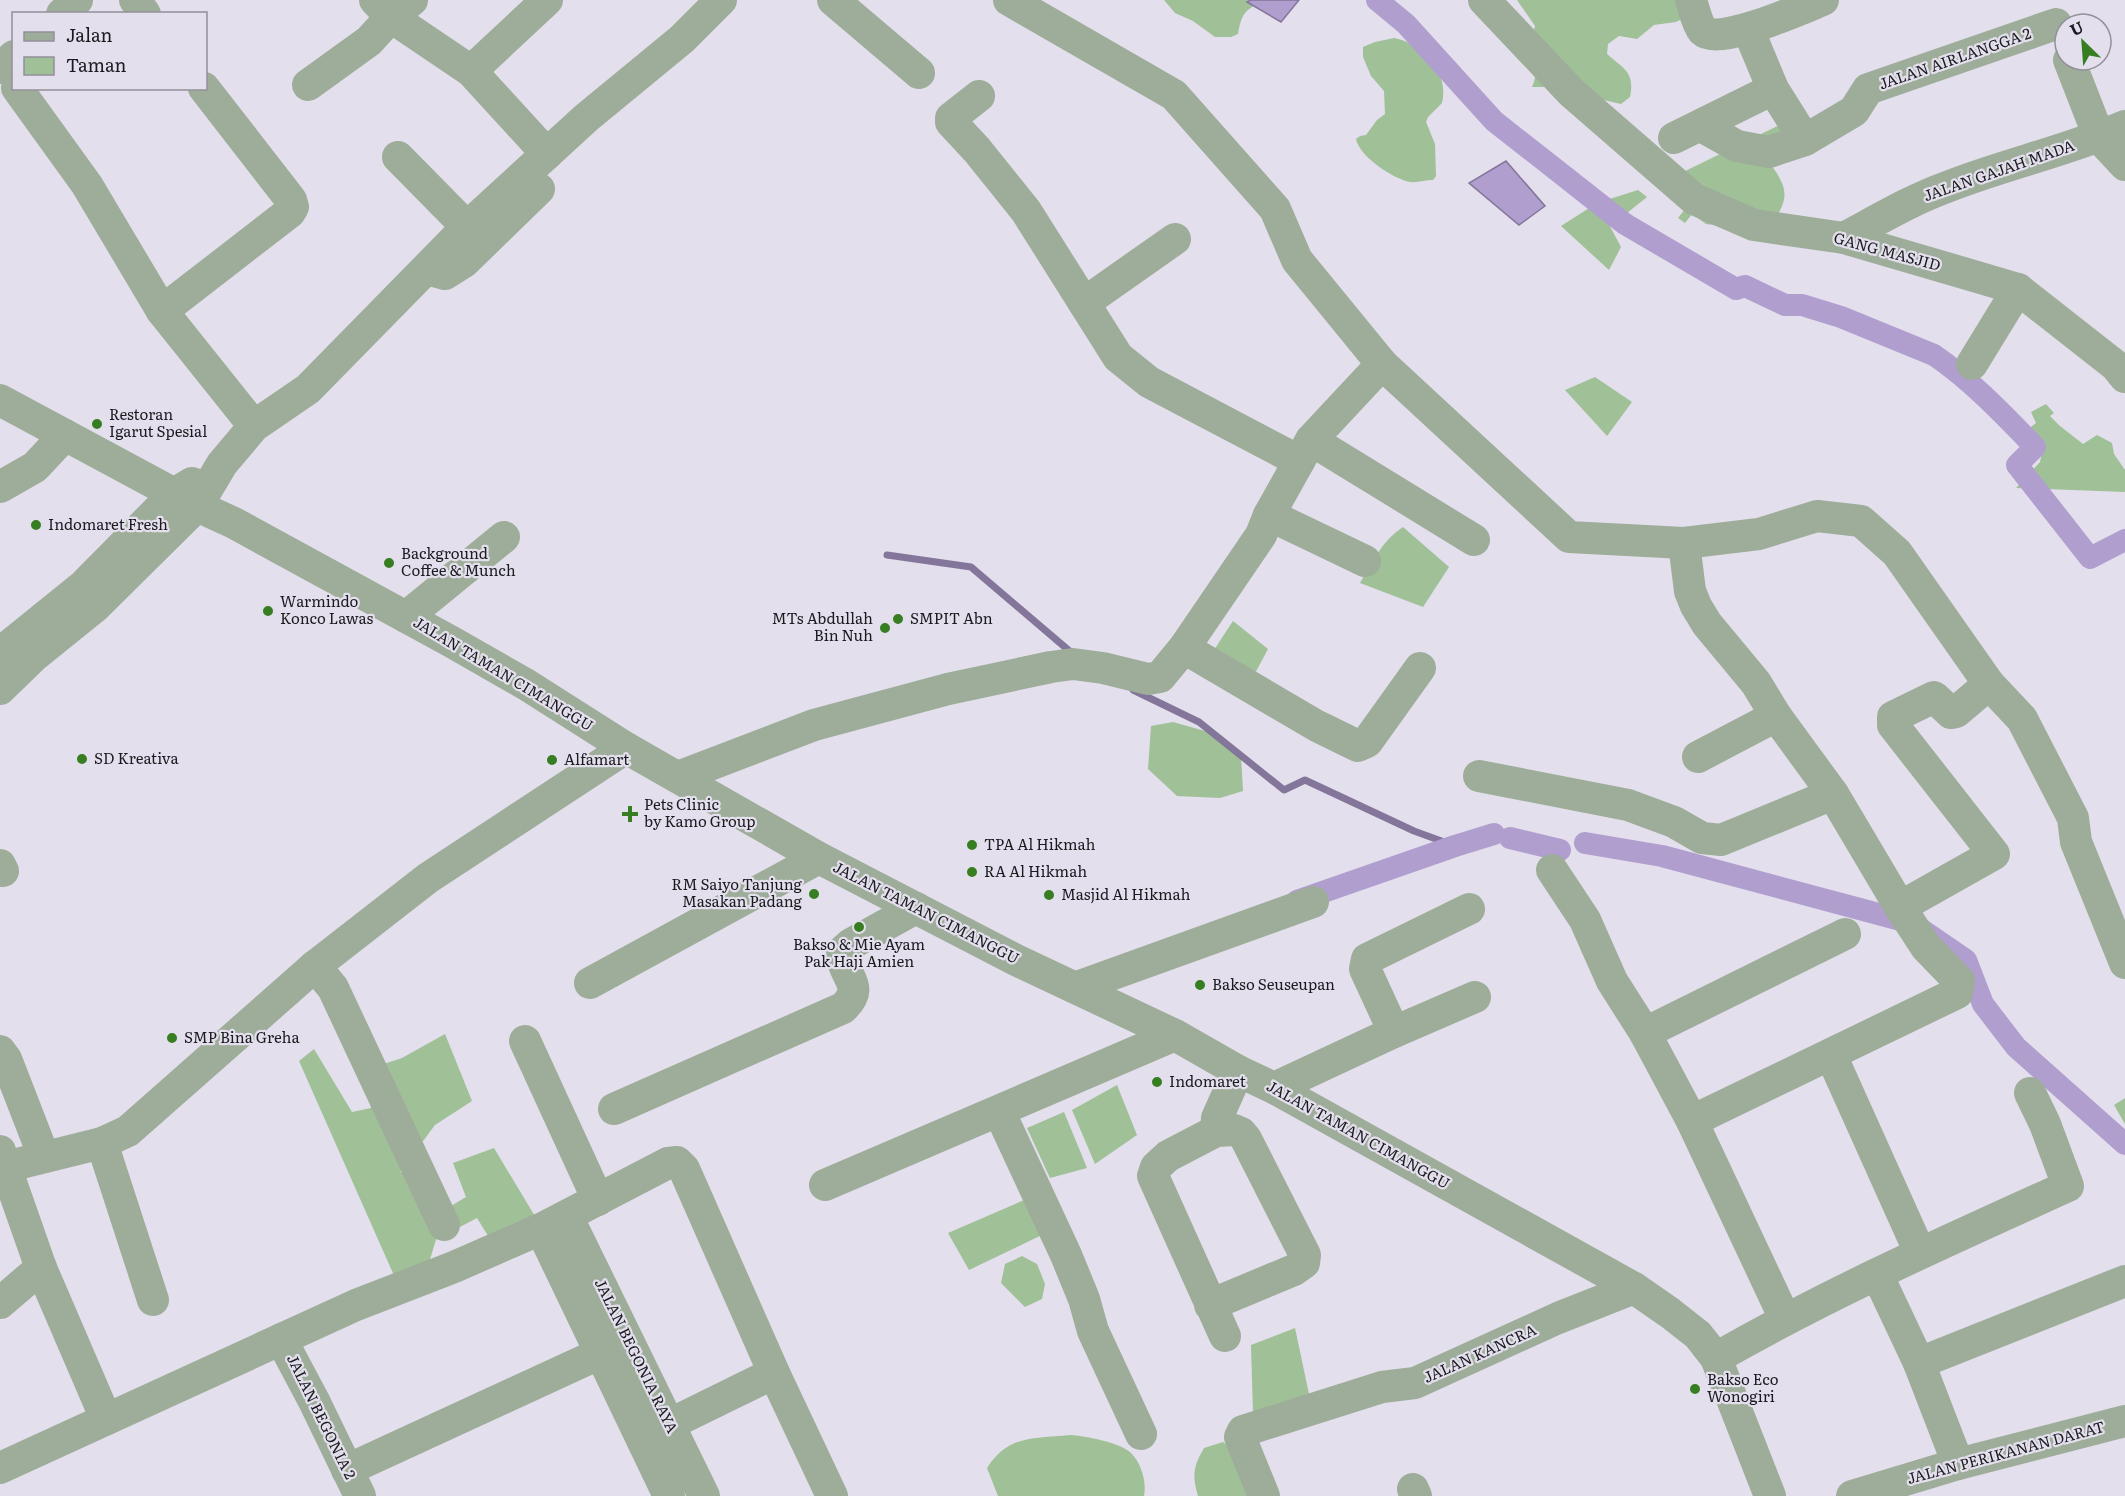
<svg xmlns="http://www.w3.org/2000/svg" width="2125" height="1496" font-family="Literata,serif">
	<rect width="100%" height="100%" fill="#e3dfec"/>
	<g fill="#a0c098">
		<path d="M1164,0H1267C1246,9 1242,11 1238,34L1231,37H1215L1193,21L1175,13Z"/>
		<path d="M1517,0H1688L1686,17L1676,22L1654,25L1637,39L1619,36L1608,44L1607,54C1624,69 1635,72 1630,97L1621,104L1547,87H1532C1541,68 1529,47 1535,26Z"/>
		<path d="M1394,38C1422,43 1450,73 1442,103L1428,117L1426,122L1435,144L1436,176L1433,180C1426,180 1417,183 1410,182C1393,179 1359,156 1356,139L1360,136L1366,135L1377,120L1385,114L1384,91L1371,76L1363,57V47L1375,42Z"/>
		<path d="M1790,120L1769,162C1793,194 1786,199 1769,232L1706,224L1692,214L1685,223L1678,218L1686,208L1675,176Z"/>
		<polygon points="1638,190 1647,197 1627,213 1650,227 1638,245 1625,224 1598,204 1621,247 1609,270 1561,226 1597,203"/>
		<polygon points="1595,377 1632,402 1607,436 1565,390"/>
		<polygon points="2046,404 2054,413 2050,416 2060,426 2083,444 2097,435 2112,443 2114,454 2125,470 2125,492 2016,488 2040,462 2043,447 2027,430 2036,423 2031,412"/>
		<path d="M1403,527L1449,567L1423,607L1360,583C1373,561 1382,541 1403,527Z"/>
		<polygon points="1233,621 1268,649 1252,679 1214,650"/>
		<polygon points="1173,722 1212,733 1241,756 1243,791 1220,798 1177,796 1148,769 1151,726"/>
		<polygon points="445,1034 472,1101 435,1125 400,1172 426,1168 446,1209 466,1197 453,1163 494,1148 536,1218 490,1239 477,1218 458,1228 445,1210 428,1266 396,1280 299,1061 314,1049 352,1112 371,1108 365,1070 402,1058"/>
		<polygon points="1117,1085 1137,1135 1095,1164 1072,1110"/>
		<polygon points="2125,1098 2125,1124 2114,1105"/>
		<polygon points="1064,1112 1087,1168 1050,1178 1027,1128"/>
		<polygon points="1029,1198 1046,1233 969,1270 948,1233"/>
		<polygon points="1022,1256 1037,1264 1045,1284 1042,1299 1025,1307 1001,1283 1005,1264"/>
		<polygon points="1295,1328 1309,1394 1253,1414 1251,1345"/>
		<path d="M1070,1435C1085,1436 1118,1442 1130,1452C1141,1462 1147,1482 1144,1496H998L987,1468C1009,1434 1034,1439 1070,1435Z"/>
		<path d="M1223,1442L1238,1454L1253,1496H1198C1192,1475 1193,1467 1204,1448Z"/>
	</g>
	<g fill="#b09ecf" stroke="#83769a" stroke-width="1.5">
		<polygon points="1251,0 1299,0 1281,22 1247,2"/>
		<polygon points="1506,161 1545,206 1519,225 1469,183"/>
	</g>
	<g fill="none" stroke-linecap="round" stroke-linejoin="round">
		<g stroke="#83769a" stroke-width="7">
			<polyline points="887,555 971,567 1073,654"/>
			<polyline points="1133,690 1199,722 1284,790 1305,780 1414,831 1455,846"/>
		</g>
		<g stroke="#b09ecf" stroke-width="22">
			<path d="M1377,0L1406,24L1494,121L1625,224L1736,289L1745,286L1785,305H1802L1841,317L1934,355C1972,381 2003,414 2035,447L2017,465L2090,558L2125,540"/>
			<polyline points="1510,838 1560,850"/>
			<polyline points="1585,843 1662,856 1912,923 1966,960 1983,1004 2016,1047 2125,1144"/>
			<polyline points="1297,901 1455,846 1494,834"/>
		</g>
		<g stroke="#9dad99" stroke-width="32">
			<polyline points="135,0 145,14"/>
			<polyline points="375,0 391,17 471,71 547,154"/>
			<polyline points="833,0 919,73"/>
			<polyline points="1009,0 1174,95 1275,209 1297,260 1382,364 1569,537 1684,543 1759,534 1817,516 1861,521 1897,553 1989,684 2022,719 2073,818 2076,842 2125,963"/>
			<polyline points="1484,0 1572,93 1694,199 1754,225 1844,238 2018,289 2116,366 2125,377"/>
			<path d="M1691,0C1694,9 1697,24 1703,31C1718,46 1803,8 1823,0"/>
			<polyline points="62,14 77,0"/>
			<polyline points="1748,29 1773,89 1805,140"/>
			<polyline points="2069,60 2099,137 2125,165"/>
			<polyline points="0,68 14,56"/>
			<polyline points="471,71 547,0"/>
			<polyline points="308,85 369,41 391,17 412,0"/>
			<polyline points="17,88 87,185 162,311 254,426"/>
			<polyline points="979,96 951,118 951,122 977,150 1026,211 1118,357 1149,382 1299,461"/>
			<polyline points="1701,126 1737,146 1769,152 1805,140 1854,111 1868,89 2056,24"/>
			<polyline points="1674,138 1773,89"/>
			<polyline points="398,157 467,227"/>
			<path d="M1844,238C1878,220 1911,200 1947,187C2005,164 2067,151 2125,126"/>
			<polyline points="427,269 445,274 464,262 539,189"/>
			<polyline points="1084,303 1175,239"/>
			<polyline points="162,311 290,212 293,207 291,200 204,88"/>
			<polyline points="1972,364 2018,289"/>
			<polyline points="0,400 197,506 234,523 450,641 527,685 626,748 819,858 1016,960 1175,1035 1238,1071 1274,1088 1634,1288 1670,1313 1698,1335 1716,1358 1770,1496"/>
			<polyline points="1311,440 1474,540"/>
			<polyline points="0,487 35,467 65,435"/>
			<polyline points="1269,515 1365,561"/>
			<polyline points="1684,543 1690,591 1696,606 1707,624 1756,683 1776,716 1833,794 1900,907 1926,947 1959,981 1957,993 1692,1121"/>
			<polyline points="406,617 504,537"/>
			<polyline points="1184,648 1317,726 1358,746 1367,742 1420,668"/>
			<polyline points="0,653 83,586 174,494 192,483"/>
			<polyline points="0,689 34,656 96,606 197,506 222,464 254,426 308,389 467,227 586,118 682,39 721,0"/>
			<polyline points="1698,757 1776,716"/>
			<polyline points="1479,776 1628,805 1674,822 1702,838 1721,840 1833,794"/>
			<polyline points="678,777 814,725 948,689 1051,667 1073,664 1103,668 1148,679 1160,677 1184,648 1261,535 1269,515 1311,440 1382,364"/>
			<polyline points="0,865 3,871"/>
			<polyline points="1552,870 1585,920 1612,981 1645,1033"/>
			<polyline points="1900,907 1994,854 1893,725 1893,717 1934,697 1951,713 1956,712 1989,684"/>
			<polyline points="315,966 333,988 444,1225"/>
			<polyline points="590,983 819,858"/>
			<polyline points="1077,987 1313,902"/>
			<polyline points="1394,1032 1475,997"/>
			<polyline points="525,1041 598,1200"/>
			<polyline points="0,1051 6,1059 44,1157"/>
			<polyline points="1831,1055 1920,1253"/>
			<polyline points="1274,1088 1394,1032 1365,969 1367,959 1469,909"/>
			<path d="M614,1109L843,1008C867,985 842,978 842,952L851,944L916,908"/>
			<polyline points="999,1111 1066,1255 1084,1299 1093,1331 1141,1434"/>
			<polyline points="1216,1131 1217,1118 1238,1071"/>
			<polyline points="102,1143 153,1300"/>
			<polyline points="0,1151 41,1268 106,1419"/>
			<polyline points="5,1167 102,1143 128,1131 315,966 428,878 626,748"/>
			<polyline points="825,1185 1175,1035"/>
			<polyline points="567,1216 704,1496"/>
			<polyline points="541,1229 669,1496"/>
			<polyline points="1877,1274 1919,1363 1958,1464"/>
			<polyline points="0,1303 41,1268"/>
			<polyline points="1210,1305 1294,1270 1304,1263 1305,1255 1246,1139 1241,1133 1234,1130 1216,1131 1168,1156 1156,1167 1153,1176 1225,1336"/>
			<polyline points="1785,1319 1692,1121 1645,1033 1845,934"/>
			<polyline points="281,1339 314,1401 360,1496"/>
			<path d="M1716,1358C1829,1293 1949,1240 2068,1186L2045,1124L2030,1093"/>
			<polyline points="1919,1363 2125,1281"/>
			<polyline points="670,1424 774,1373"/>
			<polyline points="0,1468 356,1305 454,1267 541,1229 668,1163 677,1162 684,1169 774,1373 832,1496"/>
			<polyline points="347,1470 601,1353"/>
			<polyline points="1413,1489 1416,1496"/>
			<polyline points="1264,1496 1240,1437 1243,1431 1382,1387 1415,1383 1558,1318 1634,1288"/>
			<polyline points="1852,1496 1958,1464 2125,1421"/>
		</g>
	</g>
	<g fill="#377d22" stroke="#e3dfec" stroke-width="2">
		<circle cx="97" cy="424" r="6"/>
		<circle cx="36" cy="525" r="6"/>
		<circle cx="389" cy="563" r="6"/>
		<circle cx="268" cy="611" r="6"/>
		<circle cx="898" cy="619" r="6"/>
		<circle cx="885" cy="628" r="6"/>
		<circle cx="82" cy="759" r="6"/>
		<circle cx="552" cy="760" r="6"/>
		<path d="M627 805h6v6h6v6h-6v6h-6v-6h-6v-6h6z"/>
		<circle cx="972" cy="845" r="6"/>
		<circle cx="972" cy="872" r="6"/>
		<circle cx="814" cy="894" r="6"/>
		<circle cx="1049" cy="895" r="6"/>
		<circle cx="859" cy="927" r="6"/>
		<circle cx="1200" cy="985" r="6"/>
		<circle cx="172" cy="1038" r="6"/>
		<circle cx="1157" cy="1082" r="6"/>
		<circle cx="1695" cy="1389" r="6"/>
	</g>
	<g text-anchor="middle" stroke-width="4.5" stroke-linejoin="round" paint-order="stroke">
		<g font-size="15" fill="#1b1a1f" stroke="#e3dfec">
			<text transform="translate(1955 59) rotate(-19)" y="5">JALAN AIRLANGGA 2</text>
			<text transform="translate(1999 171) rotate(-19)" y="5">JALAN GAJAH MADA</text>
			<text transform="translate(1887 252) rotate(15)" y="5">GANG MASJID</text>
			<text transform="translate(503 674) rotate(31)" y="5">JALAN TAMAN CIMANGGU</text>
			<text transform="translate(926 913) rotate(27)" y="5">JALAN TAMAN CIMANGGU</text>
			<text transform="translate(1358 1135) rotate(29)" y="5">JALAN TAMAN CIMANGGU</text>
			<text transform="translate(1480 1354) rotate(-24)" y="5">JALAN KANCRA</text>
			<text transform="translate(636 1356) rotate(64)" y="5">JALAN BEGONIA RAYA</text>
			<text transform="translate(321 1417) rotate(64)" y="5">JALAN BEGONIA 2</text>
			<text transform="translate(2006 1453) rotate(-15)" y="5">JALAN PERIKANAN DARAT</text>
		</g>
		<g font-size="15" fill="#1b1a1f" stroke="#e3dfec" text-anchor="start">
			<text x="109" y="420">Restoran<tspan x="109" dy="17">Igarut Spesial</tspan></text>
			<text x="48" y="530">Indomaret Fresh</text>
			<text x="401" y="559">Background<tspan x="401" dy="17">Coffee &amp; Munch</tspan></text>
			<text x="280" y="607">Warmindo<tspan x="280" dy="17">Konco Lawas</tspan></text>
			<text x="873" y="624" text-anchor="end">MTs Abdullah<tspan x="873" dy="17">Bin Nuh</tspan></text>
			<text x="910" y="624">SMPIT Abn</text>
			<text x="94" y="764">SD Kreativa</text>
			<text x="564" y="765">Alfamart</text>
			<text x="644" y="810">Pets Clinic<tspan x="644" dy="17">by Kamo Group</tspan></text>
			<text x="984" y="850">TPA Al Hikmah</text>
			<text x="984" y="877">RA Al Hikmah</text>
			<text x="802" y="890" text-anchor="end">RM Saiyo Tanjung<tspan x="802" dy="17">Masakan Padang</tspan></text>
			<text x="1061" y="900">Masjid Al Hikmah</text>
			<text x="859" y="950" text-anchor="middle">Bakso &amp; Mie Ayam<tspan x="859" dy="17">Pak Haji Amien</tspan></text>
			<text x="1212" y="990">Bakso Seuseupan</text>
			<text x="184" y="1043">SMP Bina Greha</text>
			<text x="1169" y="1087">Indomaret</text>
			<text x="1707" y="1385">Bakso Eco<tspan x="1707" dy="17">Wonogiri</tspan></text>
		</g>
	</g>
	<rect x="12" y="12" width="195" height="78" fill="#e3dfec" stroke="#93909a" stroke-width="1.5"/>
	<rect x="24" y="32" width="30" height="9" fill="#9dad99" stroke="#93909a" stroke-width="1.5"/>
	<text x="66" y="42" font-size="18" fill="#1b1a1f">Jalan</text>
	<rect x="24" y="57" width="30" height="18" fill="#a0c098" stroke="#93909a" stroke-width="1.5"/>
	<text x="66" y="72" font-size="18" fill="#1b1a1f">Taman</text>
	<g transform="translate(2083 42) rotate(335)"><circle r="28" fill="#e3dfec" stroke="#93909a" stroke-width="1.5"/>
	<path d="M0-4.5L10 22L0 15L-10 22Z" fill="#377d22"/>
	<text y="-9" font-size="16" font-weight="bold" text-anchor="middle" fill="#1b1a1f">U</text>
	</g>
</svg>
